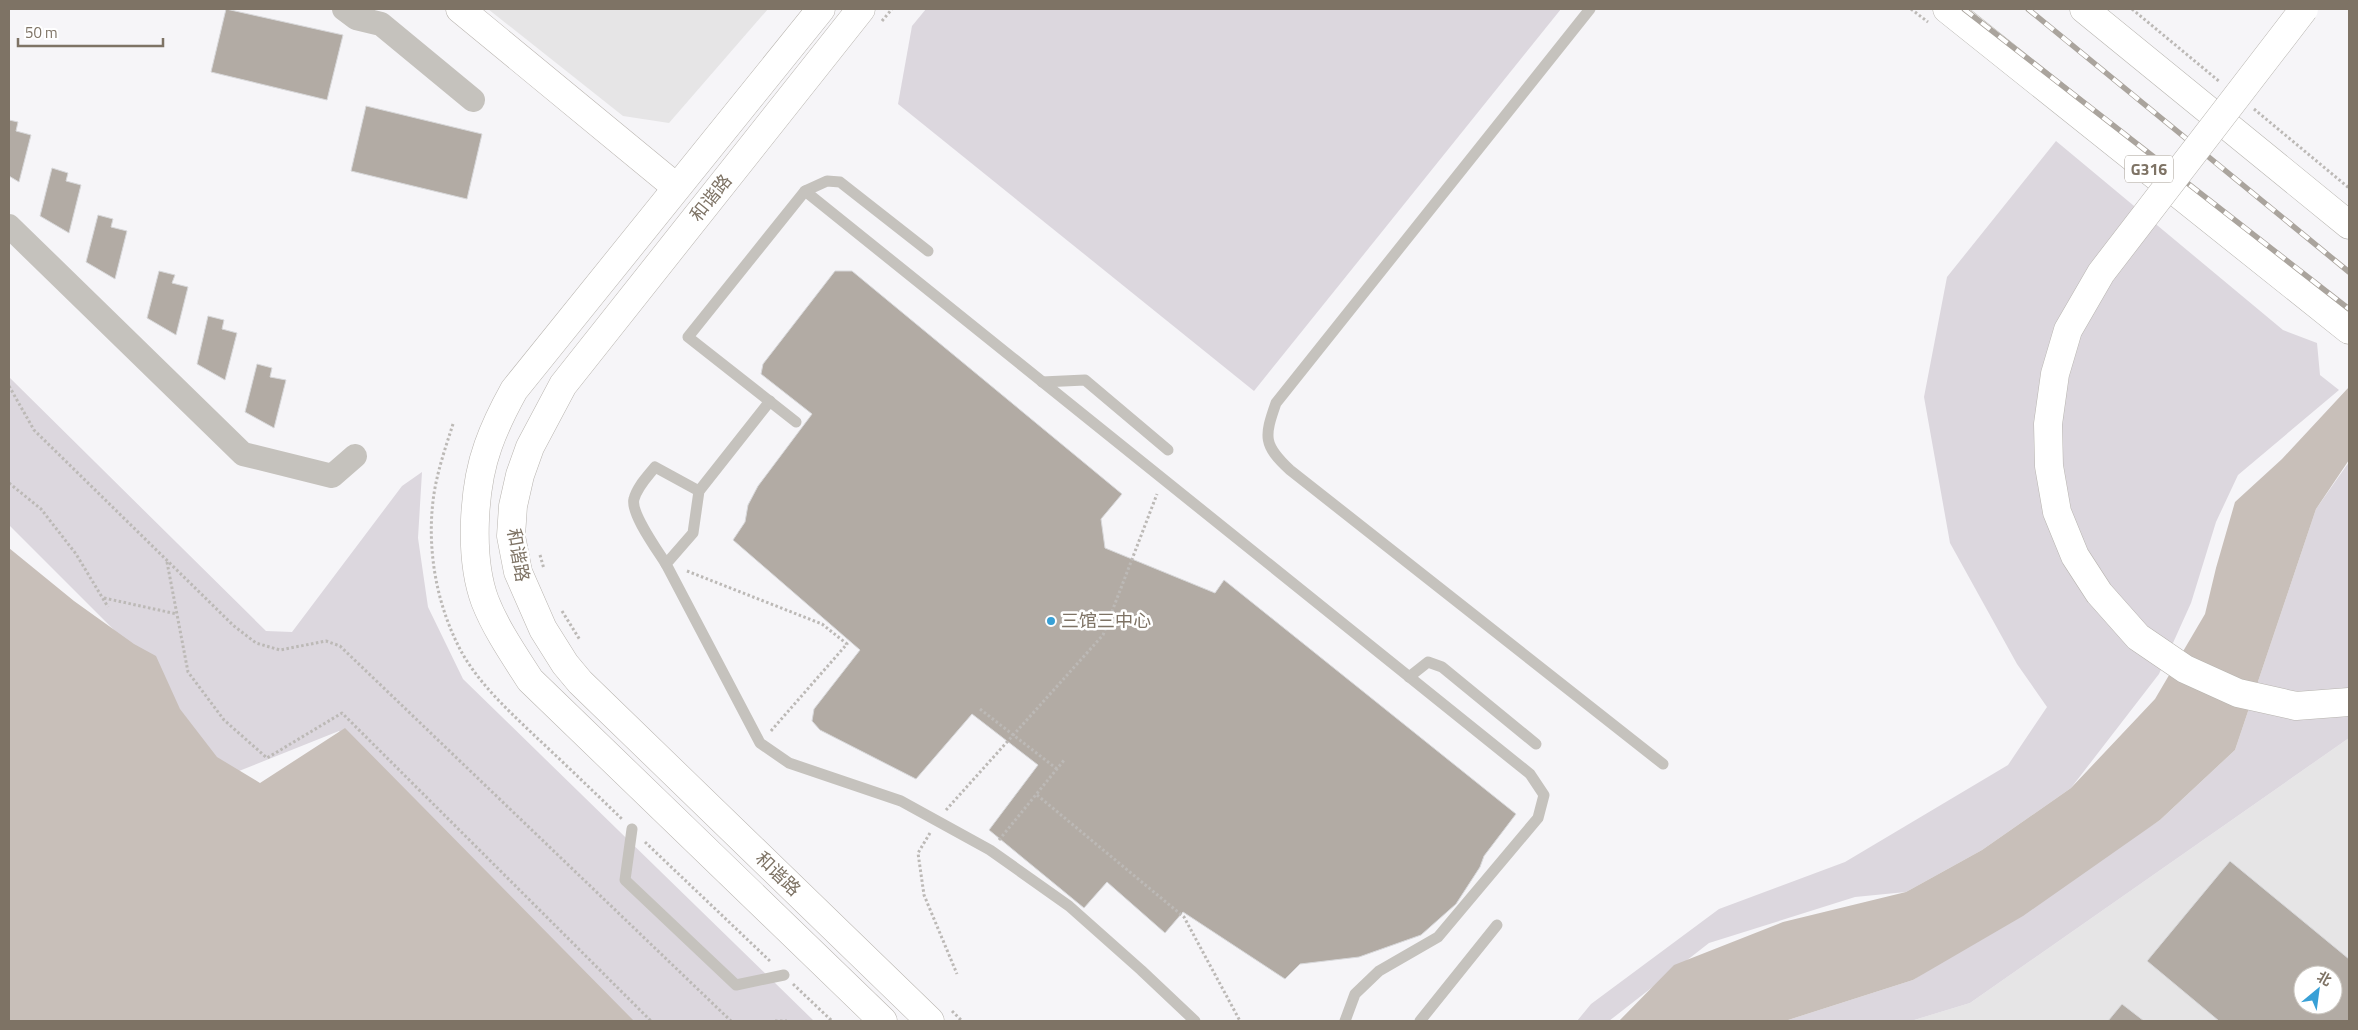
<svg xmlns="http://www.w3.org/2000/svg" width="2358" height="1030" font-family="'Titillium Web','Noto Sans SC',sans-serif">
	<rect width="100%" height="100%" fill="#f6f5f8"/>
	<g fill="#e6e5e6" fill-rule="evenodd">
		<polygon points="488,9 768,9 669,123 623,116"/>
		<path d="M2349,738V1021H1911L1970,1003ZM2303,975H2333V1005H2303Z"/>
	</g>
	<g fill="#dcd7de">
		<polygon points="926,9 1561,9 1254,391 898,104 912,26"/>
		<polygon points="2056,141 2283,330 2317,343 2320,375 2339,390 2238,475 2216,522 2191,603 2159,674 2071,788 1982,850 1906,892 1855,897 1709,943 1609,1021 1577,1021 1591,1004 1719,909 1845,862 2008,765 2047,707 2017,664 1950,543 1924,397 1947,277"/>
		<polygon points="9,377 266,631 292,632 402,486 422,472 418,538 428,607 463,679 814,1021 614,1021 339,731 229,775 138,654 9,525"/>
		<polygon points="2349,462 2349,738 1970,1003 1911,1021 1785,1021 1913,980 2160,820 2235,750 2316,509"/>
	</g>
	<g fill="#c8bfb9">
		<polygon points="2349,387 2349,460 2316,509 2235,750 2160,820 2023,916 1913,980 1785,1021 1619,1021 1674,965 1783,922 1906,892 1982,850 2071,788 2155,699 2205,614 2216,568 2235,502 2282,459"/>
		<polygon points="9,548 74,601 134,644 156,656 180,709 217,757 260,783 345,728 634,1021 9,1021"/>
	</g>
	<g fill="#b2aba4" stroke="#d8d8da" fill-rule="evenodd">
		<polygon points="226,9 343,35 327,100 211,72"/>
		<polygon points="366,106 482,134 467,199 351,171"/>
		<polygon points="9,120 18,122 16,131 31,135 19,182 9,176"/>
		<polygon points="52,168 68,173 66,181 81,185 69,233 40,216"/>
		<polygon points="98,215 113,219 111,227 127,231 115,279 86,262"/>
		<polygon points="159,271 175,275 172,283 188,287 176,335 147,318"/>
		<polygon points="835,271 852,271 1122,494 1101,519 1105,548 1215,593 1224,580 1516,814 1484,856 1480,867 1456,904 1421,935 1359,957 1300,964 1285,979 1183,912 1165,933 1107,882 1084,908 989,830 1038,765 972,714 916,779 820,730 812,721 814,709 860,650 733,540 745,522 748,505 758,486 812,414 761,374 763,364"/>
		<polygon points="208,316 224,320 222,329 237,333 225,380 197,364"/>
		<polygon points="257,364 272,368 270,377 286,380 274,428 245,412"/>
		<path d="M2230,861L2349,959V1021H2219L2147,961ZM2303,975H2333V1005H2303Z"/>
		<polygon points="2122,1004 2144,1021 2108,1021"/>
	</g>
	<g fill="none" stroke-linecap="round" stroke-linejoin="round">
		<g stroke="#bab5b0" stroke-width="29">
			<polyline id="secondary" points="460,9 676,187"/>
		</g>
		<g stroke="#b8b4af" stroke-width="29">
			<g id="primary">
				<path d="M821,9L514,390C504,408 495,426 488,446C473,488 469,558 485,601C496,629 514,655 530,680L883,1021"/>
				<polyline points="861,9 563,385 530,447 520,475 513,506 511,536 518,572 543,629 565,664 580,682 930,1021"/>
			</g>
		</g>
		<g stroke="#b7b4af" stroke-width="29">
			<g id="highway">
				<polyline points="1947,9 2349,330"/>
				<polyline points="2084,9 2349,225"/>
			</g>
		</g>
		<g stroke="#bcb9b6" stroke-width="3" stroke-dasharray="2.5 2.5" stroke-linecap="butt">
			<polyline points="1911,9 1928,22"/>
			<polyline points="2132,9 2220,82"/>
			<polyline points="882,21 892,9"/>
			<polyline points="2254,109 2349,188"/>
			<polyline points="9,386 34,430 234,626 256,643 280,650 326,641 340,646 731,1021"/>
			<path d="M453,424C445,449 436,475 433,501C427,552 437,606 461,651C479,684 509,711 535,736C565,764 594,792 623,820"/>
			<polyline points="9,483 41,509 76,554 108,607"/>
			<polyline points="540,555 544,569"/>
			<polyline points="167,562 188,672 224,720 267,758 342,713 651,1021"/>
			<polyline points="687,571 822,624 847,644 770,732"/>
			<polyline points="104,598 177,614"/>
			<polyline points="562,611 580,640"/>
			<polyline points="1037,795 1184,917 1240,1021"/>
			<polyline points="946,810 1103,635 1157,494"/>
			<polyline points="930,833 918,853 924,895 957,974"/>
			<polyline points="999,840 1065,759"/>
			<polyline points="645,842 771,962"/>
			<polyline points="793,984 832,1021"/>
			<polyline points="952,1011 962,1021"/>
			<polyline points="775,1021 787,1021"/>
		</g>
		<g stroke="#c5c2bd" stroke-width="11">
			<path d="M1590,9L1276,403C1264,437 1263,445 1290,470L1663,764"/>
			<polyline points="805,191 827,181 840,182 928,251"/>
			<polyline points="1042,382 1085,380 1168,450"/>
			<polyline points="770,401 699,491 693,533 666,564 760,743 789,763 901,801 990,850 1069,906 1141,970 1195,1021"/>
			<polyline points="796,422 688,337 805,191 1530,774 1544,795 1538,818 1438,937 1379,971 1355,994 1345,1021"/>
			<path d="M666,564C658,551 630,513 634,499C637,487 647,477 655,467L699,491"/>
			<polyline points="1409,677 1428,662 1442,667 1536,744"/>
			<polyline points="632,829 625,880 736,985 784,975"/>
			<polyline points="1420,1021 1497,925"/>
		</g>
		<g stroke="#c5c2bd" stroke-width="24">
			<polyline points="344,9 356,18 381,24 473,100"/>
			<polyline points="9,226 243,454 332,476 355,456"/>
		</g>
		<use href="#secondary" stroke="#fff" stroke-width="28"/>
		<use href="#primary" stroke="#fff" stroke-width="28"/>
		<use href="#highway" stroke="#fff" stroke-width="28"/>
		<g stroke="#aaa49d" stroke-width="5.5">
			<g id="rail">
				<polyline points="1964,9 2349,309"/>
				<polyline points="2028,9 2349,272"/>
			</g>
		</g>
		<use href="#rail" stroke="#fff" stroke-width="4" stroke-dasharray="11" stroke-linecap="butt"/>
		<g stroke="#b7b4af" stroke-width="29" stroke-linecap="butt">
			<polyline id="highway-bridge" points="2304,9 2101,273 2068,330 2055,374 2048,424 2049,466 2057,512 2075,556 2099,593 2138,637 2185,669 2238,693 2296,706 2349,702"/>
		</g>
		<polyline stroke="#bcb9b6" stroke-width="3" stroke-dasharray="2.5 2.5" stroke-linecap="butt" points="980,709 1057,769"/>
		<use href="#highway-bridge" stroke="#fff" stroke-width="28"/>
	</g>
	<circle fill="#38a0d6" stroke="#fff" stroke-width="2" cx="1051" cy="621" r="5"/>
	<g text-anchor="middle" stroke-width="5" stroke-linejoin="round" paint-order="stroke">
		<rect fill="#fff" stroke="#a59d93" stroke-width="1" x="2125" y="155.5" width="48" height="27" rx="4"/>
		<g font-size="16" font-weight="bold" fill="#7e7365">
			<text x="2149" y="175">G316</text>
		</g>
		<g font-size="18" fill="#7e7365" stroke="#fff">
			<text transform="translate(711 198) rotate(-51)" y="6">和谐路</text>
			<text transform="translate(518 555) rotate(80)" y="6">和谐路</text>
			<text transform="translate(778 874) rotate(44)" y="6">和谐路</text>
		</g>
		<g font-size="18" fill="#7e7365" stroke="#fff" text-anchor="start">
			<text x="1061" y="627">三馆三中心</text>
		</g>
	</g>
	<rect width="2358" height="1030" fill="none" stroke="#7e7365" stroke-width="20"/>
	<g transform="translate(2318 990) rotate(29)"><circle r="24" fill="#ffffff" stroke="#cbc7c1"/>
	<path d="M0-4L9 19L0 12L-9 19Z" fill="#38a0d6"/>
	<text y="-8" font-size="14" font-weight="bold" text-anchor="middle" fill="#7e7365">北</text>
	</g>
	<path d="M18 38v8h145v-8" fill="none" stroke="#7e7365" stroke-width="2.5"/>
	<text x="25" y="38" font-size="15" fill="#7e7365" stroke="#ffffff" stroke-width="4" paint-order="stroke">50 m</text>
</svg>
